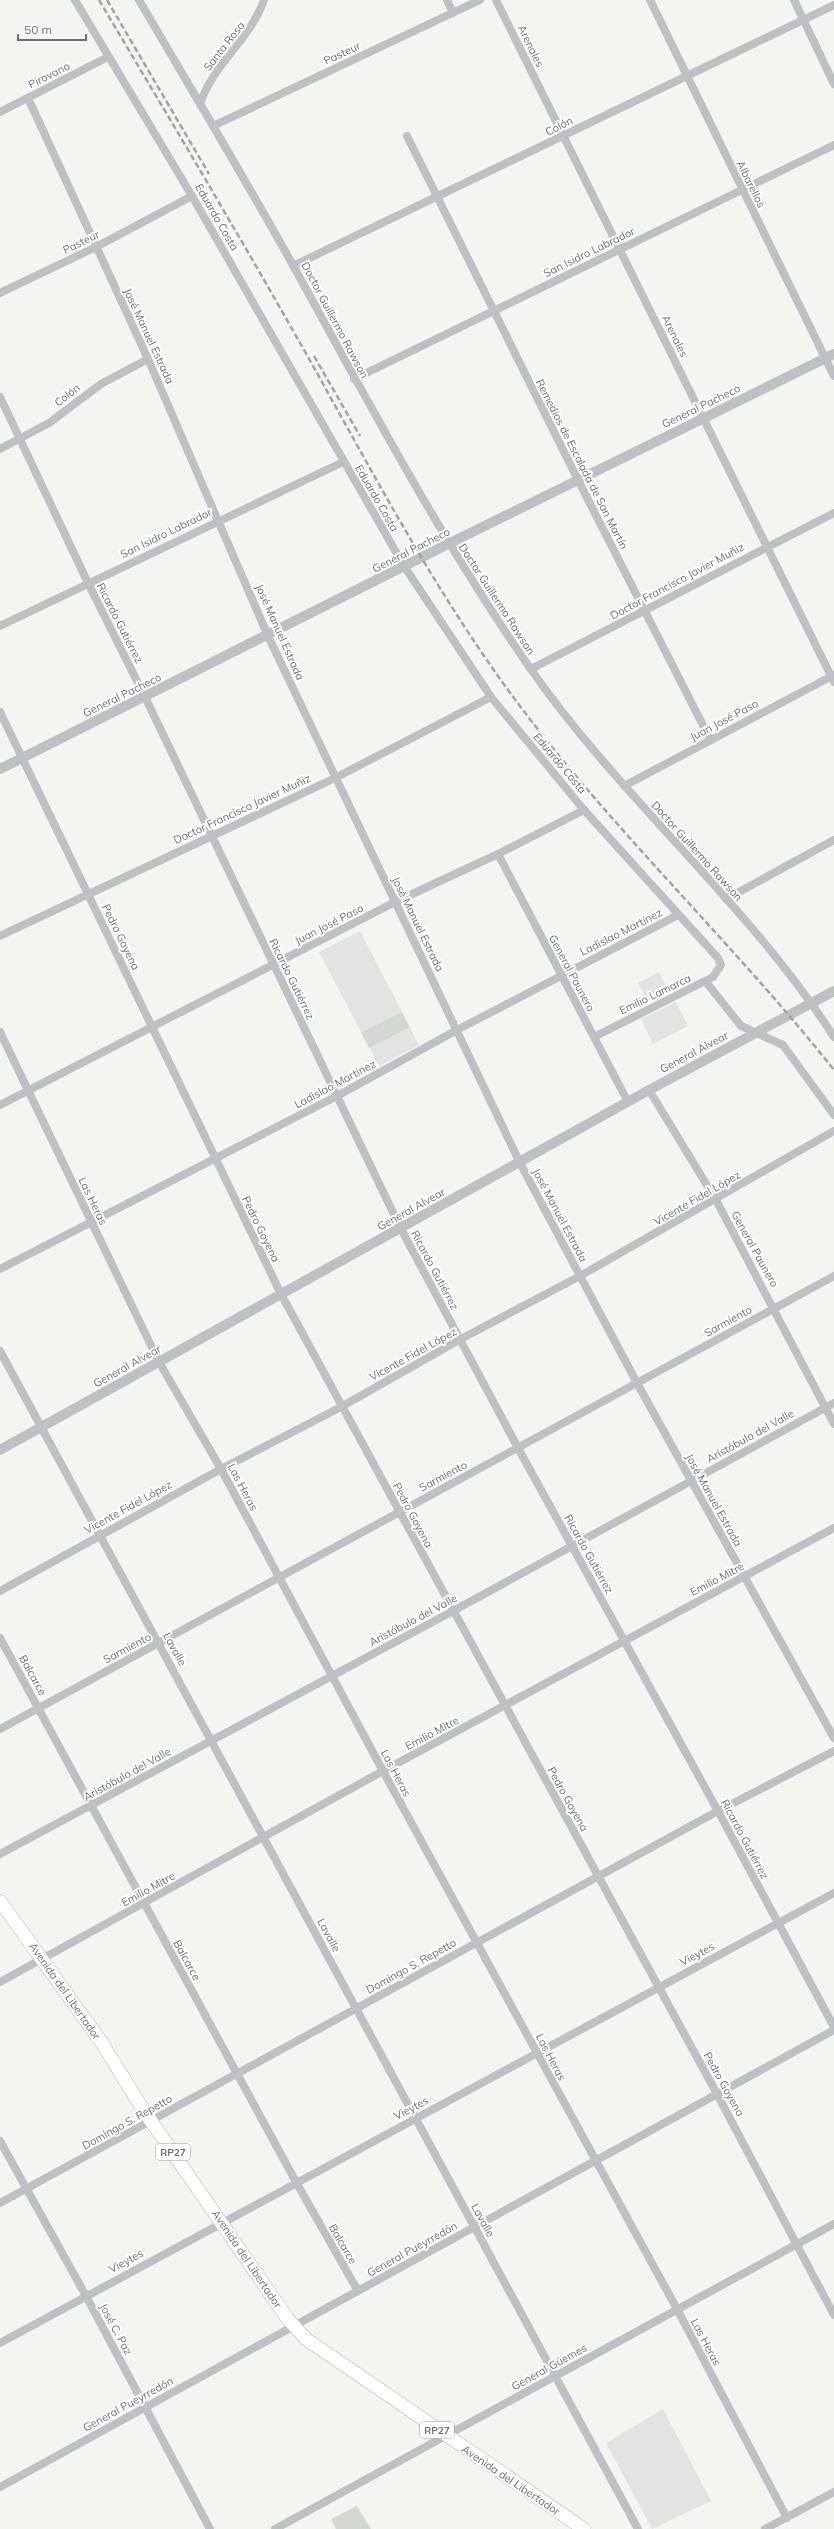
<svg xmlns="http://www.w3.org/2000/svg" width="834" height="2529" font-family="Mulish,sans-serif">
	<rect width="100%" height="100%" fill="#f4f4f1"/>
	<g fill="#e2e3e2">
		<polygon points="360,931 419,1045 379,1066 319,952"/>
		<polygon points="659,972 669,993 648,1003 638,983"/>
		<polygon points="676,1002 688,1026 653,1044 641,1019"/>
		<polygon points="663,2409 711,2501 652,2529 606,2443"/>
	</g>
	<g fill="#d3d9d1">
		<polygon points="402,1012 410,1027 369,1048 361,1033"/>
		<polygon points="357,2506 371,2529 336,2529 331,2519"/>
	</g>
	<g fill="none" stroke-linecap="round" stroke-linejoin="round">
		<g stroke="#b2b4b8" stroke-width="14">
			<polyline id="primary" points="0,1901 102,2043 142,2108 287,2318 306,2339 584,2529"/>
		</g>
		<g stroke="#bec1c4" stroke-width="8">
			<polyline points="75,0 192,196 404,566 491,697 584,810 718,958 721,965 713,977 594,1037"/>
			<path d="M139,0C191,89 244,177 294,267C369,403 441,540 530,668C621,799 748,903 834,1037"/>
			<polyline points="447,0 453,13"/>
			<polyline points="496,0 834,682"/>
			<polyline points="650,0 834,376"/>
			<polyline points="794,0 834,84"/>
			<polyline points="28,98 148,359 268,636 520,1163 637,1383 834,1738"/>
			<path d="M200,104C213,64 250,40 264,0"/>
			<polyline points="0,112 108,57"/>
			<polyline points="213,126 480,0"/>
			<polyline points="407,136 578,480 710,739"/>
			<polyline points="293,266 834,5"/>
			<polyline points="0,293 96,247 192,196"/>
			<polyline points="354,379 834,145"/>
			<polyline points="0,397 88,583 145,697 401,1229 518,1448 718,1811 834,2027"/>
			<polyline points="0,449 49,423 101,384 148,359"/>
			<polyline points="0,626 343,462"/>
			<polyline points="531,669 834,513"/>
			<polyline points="0,712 281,1294 717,2094 834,2315"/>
			<polyline points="624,786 834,675"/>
			<polyline points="498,854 628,1102"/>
			<polyline points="726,899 834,840"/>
			<polyline points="0,936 335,778 491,697"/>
			<polyline points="706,982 741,1026 783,1045 834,1115"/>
			<polyline points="0,1032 159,1362 221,1469 383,1771 677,2309 787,2518"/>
			<polyline points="649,1090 716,1200 834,1424"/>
			<polyline points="0,1105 395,902 498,854 584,810"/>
			<polyline points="0,1269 337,1096 457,1030 678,915"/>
			<polyline points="0,1351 638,2529"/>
			<polyline points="0,1591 221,1469 341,1407 459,1340 580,1276 834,1131"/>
			<polyline points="0,1638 296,2182 358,2291"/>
			<polyline points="0,1729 834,1276"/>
			<polyline points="0,1854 453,1611 834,1403"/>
			<polyline points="0,1982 383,1771 834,1528"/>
			<polyline points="0,2141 86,2296 210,2529"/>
			<polyline points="0,2203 718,1811 834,1751"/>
			<polyline points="0,2343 834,1893"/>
			<polyline points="0,2487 834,2030"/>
			<polyline points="275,2529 834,2224"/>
			<polyline points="765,2529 834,2492"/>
		</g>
		<g stroke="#bec1c4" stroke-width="10">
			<polyline points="0,769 448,544 834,354"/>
			<polyline points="0,1450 649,1090 834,991"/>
		</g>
		<use href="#primary" stroke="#fff" stroke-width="13"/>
		<g stroke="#a0a4a9" stroke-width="2.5" stroke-dasharray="6 3" stroke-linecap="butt">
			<path d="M99,0C168,116 238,233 304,350C366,460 425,573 498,676C598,817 727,935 834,1070"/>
			<polyline points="107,0 209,174"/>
			<polyline points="314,356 360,436"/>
		</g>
	</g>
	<g text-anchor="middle" stroke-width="4" stroke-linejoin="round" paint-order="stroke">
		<g fill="#fff" stroke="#959ba5" stroke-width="1">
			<rect x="156" y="2144" width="34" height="16" rx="3"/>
			<rect x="420" y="2422" width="34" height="16" rx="3"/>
		</g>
		<g font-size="10" font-weight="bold" fill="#67707e">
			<text x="173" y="2156">RP27</text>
			<text x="437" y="2434">RP27</text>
		</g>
		<g font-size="11" fill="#67707e" stroke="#fff">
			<text transform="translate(224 46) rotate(-52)" y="4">Santa Rosa</text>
			<text transform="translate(531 46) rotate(64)" y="4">Arenales</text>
			<text transform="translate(342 53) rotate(-25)" y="4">Pasteur</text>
			<text transform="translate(49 75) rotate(-27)" y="4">Pirovano</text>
			<text transform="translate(559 126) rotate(-26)" y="4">Colón</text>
			<text transform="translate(751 184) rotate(64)" y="4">Albarellos</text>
			<text transform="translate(217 217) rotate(60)" y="4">Eduardo Costa</text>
			<text transform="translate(81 242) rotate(-26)" y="4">Pasteur</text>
			<text transform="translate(589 252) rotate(-26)" y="4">San Isidro Labrador</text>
			<text transform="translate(335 320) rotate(62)" y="4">Doctor Guillermo Rawson</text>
			<text transform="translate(149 336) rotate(65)" y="4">José Manuel Estrada</text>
			<text transform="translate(675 336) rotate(64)" y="4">Arenales</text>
			<text transform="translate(67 395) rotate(-38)" y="4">Colón</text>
			<text transform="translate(701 406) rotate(-26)" y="4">General Pacheco</text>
			<text transform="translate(582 464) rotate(63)" y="4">Remedios de Escalada de San Martín</text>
			<text transform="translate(377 498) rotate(60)" y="4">Eduardo Costa</text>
			<text transform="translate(166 533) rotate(-26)" y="4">San Isidro Labrador</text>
			<text transform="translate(411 550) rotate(-27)" y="4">General Pacheco</text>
			<text transform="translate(677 581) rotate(-28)" y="4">Doctor Francisco Javier Muñiz</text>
			<text transform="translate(497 599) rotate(57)" y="4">Doctor Guillermo Rawson</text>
			<text transform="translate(120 623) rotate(63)" y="4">Ricardo Gutiérrez</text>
			<text transform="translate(280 632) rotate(66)" y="4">José Manuel Estrada</text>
			<text transform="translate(122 695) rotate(-26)" y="4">General Pacheco</text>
			<text transform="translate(724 720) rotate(-28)" y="4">Juan José Paso</text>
			<text transform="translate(560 763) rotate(50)" y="4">Eduardo Costa</text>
			<text transform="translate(242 809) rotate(-25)" y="4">Doctor Francisco Javier Muñiz</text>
			<text transform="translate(697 851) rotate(48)" y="4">Doctor Guillermo Rawson</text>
			<text transform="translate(329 924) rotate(-27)" y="4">Juan José Paso</text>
			<text transform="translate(418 924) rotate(64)" y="4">José Manuel Estrada</text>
			<text transform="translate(621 932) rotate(-27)" y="4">Ladislao Martínez</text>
			<text transform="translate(121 937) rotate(64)" y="4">Pedro Goyena</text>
			<text transform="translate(572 973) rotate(62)" y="4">General Paunero</text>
			<text transform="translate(292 979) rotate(64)" y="4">Ricardo Gutiérrez</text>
			<text transform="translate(655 994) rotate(-26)" y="4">Emilio Lamarca</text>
			<text transform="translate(694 1052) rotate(-28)" y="4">General Alvear</text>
			<text transform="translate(335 1084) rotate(-28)" y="4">Ladislao Martínez</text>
			<text transform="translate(697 1198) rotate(-30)" y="4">Vicente Fidel López</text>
			<text transform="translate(93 1201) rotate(64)" y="4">Las Heras</text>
			<text transform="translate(411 1209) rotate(-29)" y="4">General Alvear</text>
			<text transform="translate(560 1215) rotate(62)" y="4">José Manuel Estrada</text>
			<text transform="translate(261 1229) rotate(64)" y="4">Pedro Goyena</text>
			<text transform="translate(755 1249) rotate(61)" y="4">General Paunero</text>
			<text transform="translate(435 1270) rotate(62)" y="4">Ricardo Gutiérrez</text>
			<text transform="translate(728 1321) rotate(-29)" y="4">Sarmiento</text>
			<text transform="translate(413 1354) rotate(-29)" y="4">Vicente Fidel López</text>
			<text transform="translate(127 1366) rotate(-29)" y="4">General Alvear</text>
			<text transform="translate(750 1436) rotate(-29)" y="4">Aristóbulo del Valle</text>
			<text transform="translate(443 1476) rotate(-28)" y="4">Sarmiento</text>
			<text transform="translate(243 1487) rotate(62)" y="4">Las Heras</text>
			<text transform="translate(714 1500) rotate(61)" y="4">José Manuel Estrada</text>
			<text transform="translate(128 1507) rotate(-29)" y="4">Vicente Fidel López</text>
			<text transform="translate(413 1515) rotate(62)" y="4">Pedro Goyena</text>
			<text transform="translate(589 1554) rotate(61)" y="4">Ricardo Gutiérrez</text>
			<text transform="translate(717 1579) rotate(-28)" y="4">Emilio Mitre</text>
			<text transform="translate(413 1620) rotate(-28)" y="4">Aristóbulo del Valle</text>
			<text transform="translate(127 1648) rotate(-28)" y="4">Sarmiento</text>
			<text transform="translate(175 1649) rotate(61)" y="4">Lavalle</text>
			<text transform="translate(33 1675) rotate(61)" y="4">Balcarce</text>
			<text transform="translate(432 1733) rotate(-28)" y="4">Emilio Mitre</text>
			<text transform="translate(396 1773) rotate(62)" y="4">Las Heras</text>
			<text transform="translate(127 1774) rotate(-29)" y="4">Aristóbulo del Valle</text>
			<text transform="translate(568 1799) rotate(61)" y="4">Pedro Goyena</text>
			<text transform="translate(745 1839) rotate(62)" y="4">Ricardo Gutiérrez</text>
			<text transform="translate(148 1889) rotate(-29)" y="4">Emilio Mitre</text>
			<text transform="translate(329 1935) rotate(62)" y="4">Lavalle</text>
			<text transform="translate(697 1954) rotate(-28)" y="4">Vieytes</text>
			<text transform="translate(187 1960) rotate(61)" y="4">Balcarce</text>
			<text transform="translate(411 1966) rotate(-29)" y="4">Domingo S. Repetto</text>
			<text transform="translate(65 1991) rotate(55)" y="4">Avenida del Libertador</text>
			<text transform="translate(551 2057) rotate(62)" y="4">Las Heras</text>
			<text transform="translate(724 2084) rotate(61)" y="4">Pedro Goyena</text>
			<text transform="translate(411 2108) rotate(-28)" y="4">Vieytes</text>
			<text transform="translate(127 2122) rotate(-29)" y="4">Domingo S. Repetto</text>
			<text transform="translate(483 2220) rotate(61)" y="4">Lavalle</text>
			<text transform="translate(343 2244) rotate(60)" y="4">Balcarce</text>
			<text transform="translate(412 2249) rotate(-29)" y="4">General Pueyrredón</text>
			<text transform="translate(247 2259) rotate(56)" y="4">Avenida del Libertador</text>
			<text transform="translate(126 2261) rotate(-29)" y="4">Vieytes</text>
			<text transform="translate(116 2329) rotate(62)" y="4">José C. Paz</text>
			<text transform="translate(706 2342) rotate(62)" y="4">Las Heras</text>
			<text transform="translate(549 2367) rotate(-29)" y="4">General Güemes</text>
			<text transform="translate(128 2404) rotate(-29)" y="4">General Pueyrredón</text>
			<text transform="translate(511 2480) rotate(34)" y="4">Avenida del Libertador</text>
		</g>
	</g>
	<path d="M18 34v6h68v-6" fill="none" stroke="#67707e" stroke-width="2"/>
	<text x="24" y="34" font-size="12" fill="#67707e" stroke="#ffffff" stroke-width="3" paint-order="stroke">50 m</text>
</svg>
